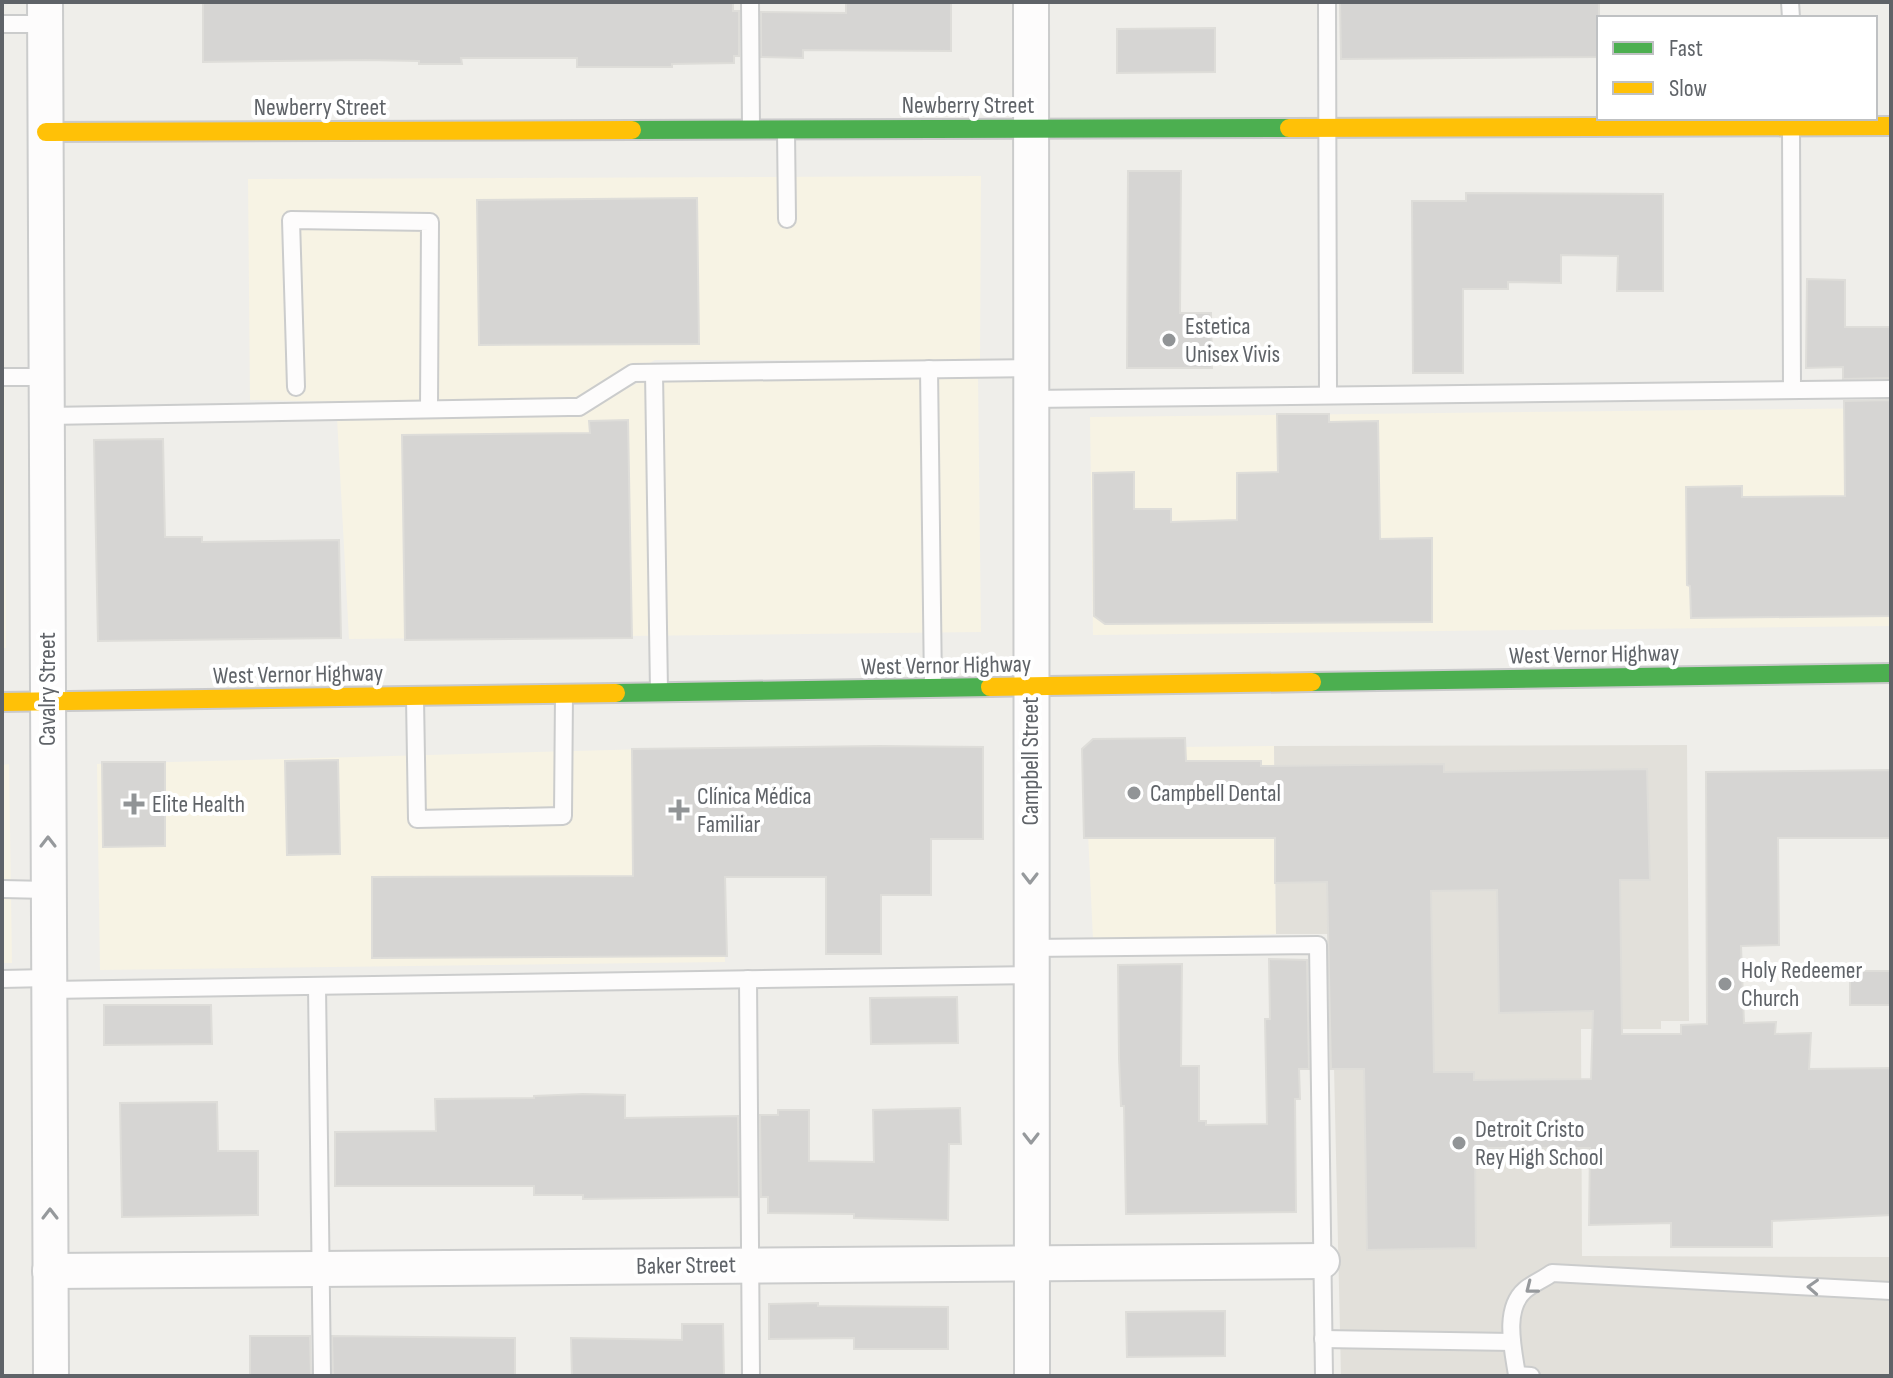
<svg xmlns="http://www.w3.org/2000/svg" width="1893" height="1378" font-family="'Sofia Sans Condensed',sans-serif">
	<rect width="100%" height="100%" fill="#efeeea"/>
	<g fill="#f7f3e4">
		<polygon points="2,12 6,648 2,648"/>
		<polygon points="981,176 980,360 655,360 569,407 250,400 248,179"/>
		<polygon points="978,377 981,632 349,639 337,418 580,414 645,379"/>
		<polygon points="1891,408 1891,626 1093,635 1090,417"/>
		<polygon points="1274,746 1276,934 1093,940 1084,748"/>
		<polygon points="722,747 725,962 100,970 97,764"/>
		<polygon points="9,764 12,963 2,963 2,765"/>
	</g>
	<polygon fill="#e2e0da" points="1687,745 1689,1021 1661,1021 1661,1029 1581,1029 1582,1256 1891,1257 1891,1376 1341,1376 1331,934 1276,934 1274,746"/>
	<g fill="#d6d5d3" stroke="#deddd9" stroke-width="2" fill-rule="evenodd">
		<polygon points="203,2 733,2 733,11 739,11 739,56 734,56 734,63 672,64 672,67 577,67 577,58 461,58 462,64 419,64 419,61 366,60 203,62"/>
		<polygon points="846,2 951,2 951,51 803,50 803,58 761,57 761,12 846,13"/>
		<polygon points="1340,2 1599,2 1599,57 1341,59"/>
		<polygon points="1215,28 1215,72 1117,73 1117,29"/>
		<polygon points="1128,171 1181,171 1180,313 1211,313 1212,368 1127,368"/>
		<polygon points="1466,193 1663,194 1663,291 1617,291 1618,256 1561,255 1561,283 1508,282 1508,289 1463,289 1463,373 1413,373 1412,201 1466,201"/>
		<polygon points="697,198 699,344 479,345 477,200"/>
		<polygon points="1807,279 1845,280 1845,327 1891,327 1891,378 1843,379 1843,367 1806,368"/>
		<polygon points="1891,400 1891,616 1691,618 1690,586 1687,585 1686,487 1742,486 1742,497 1845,496 1844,401"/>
		<polygon points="1277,414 1329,414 1329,422 1378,421 1380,539 1432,538 1432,622 1105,624 1094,616 1093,473 1134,472 1134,509 1171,509 1171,522 1237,520 1237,473 1278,472"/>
		<polygon points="628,420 632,638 405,640 402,435 590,433 589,421"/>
		<polygon points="163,439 165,537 202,537 202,542 339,540 341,638 98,641 94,440"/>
		<path d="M1185,738L1186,761H1261V766L1444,764V772L1647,769L1650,880H1620L1622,1034H1681V1025L1707,1024L1706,772L1891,770V838H1778L1779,945L1741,946L1744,1023L1776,1022L1775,1034L1811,1033L1809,1069L1891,1068V1215L1772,1221V1247H1671V1223L1589,1225L1590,1148H1475L1476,1248L1367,1250L1364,1069H1331L1327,882L1275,883V838H1084L1082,749L1093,739ZM1497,890L1499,1013L1593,1011L1591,1079L1474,1080V1072H1434L1431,891Z"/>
		<polygon points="879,746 983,747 983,839 931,839 931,895 881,895 881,954 826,954 826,877 725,877 727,956 372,958 372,877 633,876 632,749"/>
		<polygon points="338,760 340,854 287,855 285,761"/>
		<polygon points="102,762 165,762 165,846 103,847"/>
		<polygon points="1269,959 1307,960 1309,1069 1299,1069 1300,1099 1295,1099 1296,1212 1126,1214 1124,1106 1121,1106 1119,1058 1118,965 1182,964 1181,1066 1199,1066 1199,1121 1206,1121 1206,1125 1267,1124 1265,1019 1270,1019"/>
		<rect x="1850" y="971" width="41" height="34"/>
		<polygon points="957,997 958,1043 871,1044 870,998"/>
		<polygon points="104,1005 211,1005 212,1044 104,1045"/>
		<polygon points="583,1094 625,1095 625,1118 738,1116 739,1197 583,1199 583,1195 534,1195 534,1186 335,1186 335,1132 436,1131 435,1099 534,1098 534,1096"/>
		<polygon points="217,1102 218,1151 258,1151 258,1215 122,1217 120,1103"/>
		<polygon points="960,1108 961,1144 949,1144 948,1220 854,1218 854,1214 768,1213 768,1197 761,1197 760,1115 778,1115 778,1110 809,1110 809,1161 874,1162 873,1110"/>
		<polygon points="818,1303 818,1306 948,1307 948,1349 854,1349 854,1338 769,1339 769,1304"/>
		<polygon points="1225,1311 1225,1356 1127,1357 1126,1312"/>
		<polygon points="682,1324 723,1324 724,1376 572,1376 571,1338 682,1340"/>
		<polygon points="250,1336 310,1336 311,1376 250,1376"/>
		<polygon points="332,1336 515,1338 515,1376 333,1376"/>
	</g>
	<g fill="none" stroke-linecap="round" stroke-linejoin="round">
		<g stroke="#cbcccc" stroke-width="20">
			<g id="lane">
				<polyline points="750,2 751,128"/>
				<polyline points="1327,2 1328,395"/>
				<polyline points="1790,2 1791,18"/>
				<polyline points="2,24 45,24"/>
				<polyline points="1791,128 1792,390"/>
				<polyline points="786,131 787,219"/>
				<polyline points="929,369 933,688"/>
				<polyline points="654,373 659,691"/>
				<polyline points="2,377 46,377"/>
				<polyline points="296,387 291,220 430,222 429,409"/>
				<polyline points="1030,399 1891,389"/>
				<polyline points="47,416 569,407 579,407 633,373 1030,368"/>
				<polyline points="415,698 417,819 563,816 564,694"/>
				<polyline points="2,889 48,890"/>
				<polyline points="1030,948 1318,945 1324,1376"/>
				<polyline points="2,979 48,978"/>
				<polyline points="748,979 751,1376"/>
				<polyline points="317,986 322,1376"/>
				<polyline points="49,990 1030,975"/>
				<polyline points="1323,1339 1512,1342"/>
				<path d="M1531,1376L1517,1375C1513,1349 1503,1309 1525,1290C1533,1283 1544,1279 1552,1273L1891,1291"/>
			</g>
		</g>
		<g stroke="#cbcccc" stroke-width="38">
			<g id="street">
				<polyline points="45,2 51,1376"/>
				<polyline points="1031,2 1032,1376"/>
				<polyline points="50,1271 1322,1261"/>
			</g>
		</g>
		<g stroke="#cacacb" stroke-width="22">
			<g id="fast">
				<polyline points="632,130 1289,128"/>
				<polyline points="1312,682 1891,673"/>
				<polyline points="616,693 990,687"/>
			</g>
		</g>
		<g stroke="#cacacb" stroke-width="22">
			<g id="slow">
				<polyline points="1289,128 1891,126"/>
				<polyline points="46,132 632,130"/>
				<polyline points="990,687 1312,682"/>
				<polyline points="2,702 616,693"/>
			</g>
		</g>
		<use href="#lane" stroke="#fdfcfc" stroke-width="16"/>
		<use href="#street" stroke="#fdfcfc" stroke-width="34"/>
		<use href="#fast" stroke="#4caf50" stroke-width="18"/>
		<use href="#slow" stroke="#ffc107" stroke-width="18"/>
	</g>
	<defs><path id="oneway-chevron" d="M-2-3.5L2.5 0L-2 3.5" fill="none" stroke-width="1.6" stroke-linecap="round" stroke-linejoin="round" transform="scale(2)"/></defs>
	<g stroke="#96999c">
		<use href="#oneway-chevron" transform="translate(48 842) rotate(-90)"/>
		<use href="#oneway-chevron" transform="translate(1030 878) rotate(90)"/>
		<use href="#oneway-chevron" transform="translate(1031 1138) rotate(90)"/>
		<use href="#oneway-chevron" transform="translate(50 1214) rotate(-90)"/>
		<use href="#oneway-chevron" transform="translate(1813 1287) rotate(-177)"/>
		<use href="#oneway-chevron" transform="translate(1531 1288) rotate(142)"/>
	</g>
	<g fill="#919496" stroke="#fff" stroke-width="3">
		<circle cx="1169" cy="340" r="8"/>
		<circle cx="1134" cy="793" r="8"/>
		<path d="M130 792h8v8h8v8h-8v8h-8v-8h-8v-8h8z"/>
		<path d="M675 798h8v8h8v8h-8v8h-8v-8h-8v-8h8z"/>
		<circle cx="1725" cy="984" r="8"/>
		<circle cx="1459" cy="1143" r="8"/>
	</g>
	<g text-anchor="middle" stroke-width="8" stroke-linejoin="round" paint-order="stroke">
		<g font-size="24" fill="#5f6368" stroke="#fff">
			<text x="968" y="113">Newberry Street</text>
			<text x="320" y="115">Newberry Street</text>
			<text transform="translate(1594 654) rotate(-1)" y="8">West Vernor Highway</text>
			<text transform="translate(946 665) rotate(-1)" y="8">West Vernor Highway</text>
			<text transform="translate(298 674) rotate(-1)" y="8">West Vernor Highway</text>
			<text transform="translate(47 689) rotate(-90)" y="8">Cavalry Street</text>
			<text transform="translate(1030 761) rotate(-90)" y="8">Campbell Street</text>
			<text transform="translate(686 1265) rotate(-1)" y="8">Baker Street</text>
		</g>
		<g font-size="24" fill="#5f6368" stroke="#fff" text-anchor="start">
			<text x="1185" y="334">Estetica<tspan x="1185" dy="28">Unisex Vivis</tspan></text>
			<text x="1150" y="801">Campbell Dental</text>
			<text x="697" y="804">Clínica Médica<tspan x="697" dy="28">Familiar</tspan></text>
			<text x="152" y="812">Elite Health</text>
			<text x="1741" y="978">Holy Redeemer<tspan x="1741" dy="28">Church</tspan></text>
			<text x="1475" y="1137">Detroit Cristo<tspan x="1475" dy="28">Rey High School</tspan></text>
		</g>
	</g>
	<rect width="1893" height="1378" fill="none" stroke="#5f6368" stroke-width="8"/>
	<rect x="1597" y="16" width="280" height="104" fill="#ffffff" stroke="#bfc1c3" stroke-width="2"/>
	<rect x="1613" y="42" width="40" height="12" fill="#4caf50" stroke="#bfc1c3" stroke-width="2"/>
	<text x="1669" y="56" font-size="24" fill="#5f6368">Fast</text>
	<rect x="1613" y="82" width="40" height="12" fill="#ffc107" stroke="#bfc1c3" stroke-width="2"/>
	<text x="1669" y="96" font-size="24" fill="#5f6368">Slow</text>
</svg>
